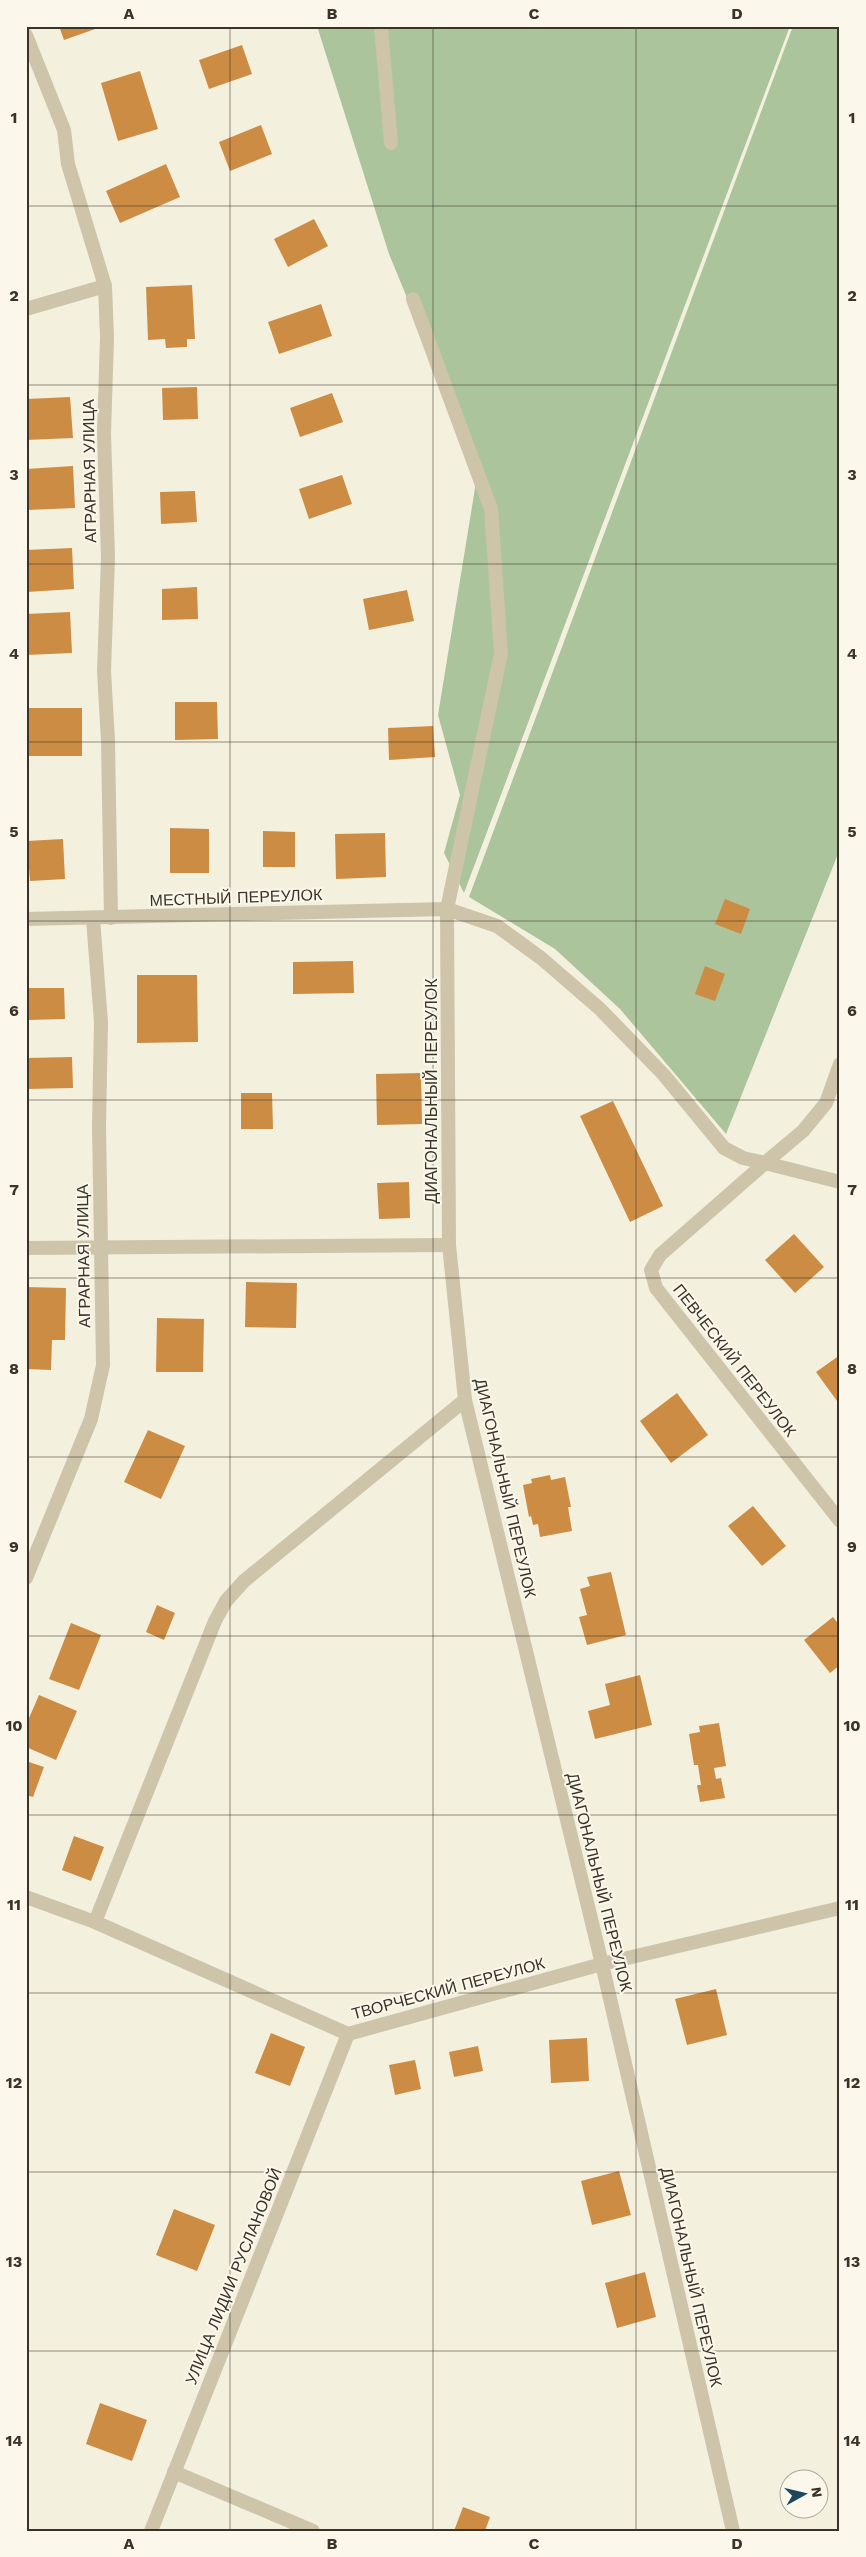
<svg xmlns="http://www.w3.org/2000/svg" width="866" height="2557" font-family="'Work Sans',sans-serif">
	<rect width="100%" height="100%" fill="#f4f0de"/>
	<g fill="#abc49c">
		<polygon points="317,26 790,26 464,893 444,853 460,795 438,715 478,470 389,254"/>
		<polygon points="793,26 840,26 840,849 726,1134 620,1009 555,949 469,897"/>
	</g>
	<g fill="#cd8c43">
		<polygon points="59,26 97,26 98,28 64,40"/>
		<polygon points="242,45 252,74 209,89 199,60"/>
		<polygon points="140,71 158,129 118,141 101,83"/>
		<polygon points="261,125 272,154 230,171 219,142"/>
		<polygon points="166,164 180,197 120,223 106,191"/>
		<polygon points="314,219 328,246 288,267 274,239"/>
		<polygon points="192,285 195,339 187,339 187,347 166,348 165,339 148,340 146,287"/>
		<polygon points="321,304 332,336 279,354 268,322"/>
		<polygon points="197,387 198,419 163,420 162,388"/>
		<polygon points="332,393 343,422 300,437 290,408"/>
		<polygon points="70,397 73,438 26,440 26,399"/>
		<polygon points="73,466 75,508 28,510 26,469"/>
		<polygon points="342,475 352,504 309,519 299,489"/>
		<polygon points="195,491 197,522 161,524 160,492"/>
		<polygon points="72,548 74,589 27,592 26,550"/>
		<polygon points="197,587 198,619 162,620 162,589"/>
		<polygon points="407,590 414,621 369,630 363,599"/>
		<polygon points="70,612 72,653 26,655 26,614"/>
		<polygon points="175,702 217,702 218,739 175,740"/>
		<rect x="28" y="708" width="54" height="48"/>
		<polygon points="433,726 435,757 389,760 388,728"/>
		<polygon points="170,828 209,829 209,873 170,873"/>
		<polygon points="263,831 295,832 295,867 263,867"/>
		<polygon points="385,833 386,877 336,879 335,834"/>
		<polygon points="63,839 65,879 30,881 27,841"/>
		<polygon points="725,899 750,909 741,934 715,924"/>
		<polygon points="353,961 354,993 293,994 293,962"/>
		<polygon points="705,966 725,974 715,1001 695,994"/>
		<polygon points="137,975 197,975 198,1042 137,1043"/>
		<polygon points="28,988 64,988 65,1019 29,1020"/>
		<polygon points="72,1057 73,1088 26,1089 26,1058"/>
		<polygon points="421,1073 422,1124 377,1125 376,1074"/>
		<polygon points="241,1093 272,1093 273,1129 241,1129"/>
		<polygon points="613,1101 663,1206 630,1222 580,1116"/>
		<polygon points="409,1182 410,1218 379,1219 377,1183"/>
		<polygon points="794,1234 824,1267 795,1293 765,1260"/>
		<polygon points="246,1282 297,1283 296,1328 245,1327"/>
		<polygon points="26,1287 66,1288 65,1340 52,1340 51,1370 26,1369"/>
		<polygon points="157,1318 204,1319 203,1372 156,1372"/>
		<polygon points="840,1355 840,1405 816,1372"/>
		<polygon points="677,1393 708,1435 671,1463 640,1421"/>
		<polygon points="148,1430 185,1446 161,1499 124,1482"/>
		<polygon points="550,1475 551,1480 565,1477 571,1507 568,1507 572,1531 540,1537 538,1524 533,1525 531,1516 529,1517 523,1485 532,1483 531,1479"/>
		<polygon points="753,1506 786,1546 762,1566 728,1526"/>
		<polygon points="611,1572 626,1635 587,1645 579,1617 587,1615 580,1589 590,1586 587,1577"/>
		<polygon points="157,1605 175,1613 164,1640 146,1632"/>
		<polygon points="833,1617 840,1626 840,1665 830,1673 804,1640"/>
		<polygon points="71,1623 101,1635 79,1690 49,1679"/>
		<polygon points="640,1675 652,1725 595,1739 588,1711 610,1705 605,1684"/>
		<polygon points="39,1695 77,1711 56,1760 26,1747 26,1725"/>
		<polygon points="719,1723 726,1766 714,1768 716,1779 721,1778 725,1798 700,1802 697,1785 701,1785 698,1765 694,1765 689,1734 700,1732 699,1726"/>
		<polygon points="26,1761 44,1767 33,1797 26,1795"/>
		<polygon points="74,1836 104,1847 91,1881 62,1870"/>
		<polygon points="716,1989 727,2035 687,2045 675,1999"/>
		<polygon points="271,2033 305,2047 290,2086 255,2073"/>
		<polygon points="587,2038 589,2081 551,2083 549,2040"/>
		<polygon points="478,2046 483,2071 454,2077 449,2052"/>
		<polygon points="415,2060 421,2089 395,2095 389,2065"/>
		<polygon points="619,2171 631,2215 592,2225 581,2181"/>
		<polygon points="174,2209 215,2225 197,2271 156,2255"/>
		<polygon points="645,2272 656,2317 617,2328 605,2283"/>
		<polygon points="100,2403 147,2420 132,2461 86,2444"/>
		<polygon points="463,2507 490,2517 485,2531 454,2531"/>
	</g>
	<g fill="none" stroke-linecap="round" stroke-linejoin="round">
		<g stroke="#cdc4a9" stroke-width="14">
			<polyline points="381,26 391,143"/>
			<polyline points="26,35 64,130 68,164 105,286 107,338 104,434 108,557 104,671 108,741 111,918"/>
			<polyline points="413,299 491,509 501,653 447,909 449,1245 465,1400 602,1964 733,2531"/>
			<polyline points="26,309 105,286"/>
			<polyline points="26,919 447,909 497,926 541,958 600,1009 664,1075 724,1148 743,1158 765,1163 803,1131 826,1103 840,1064"/>
			<polyline points="840,1182 765,1163 660,1255 651,1270 656,1288 840,1521"/>
			<polyline points="26,1248 449,1245"/>
			<polyline points="26,1578 91,1419 103,1365 99,1126 101,1022 93,919"/>
			<polyline points="26,1897 95,1922 348,2034 602,1964 840,1908"/>
			<polyline points="95,1922 215,1621 226,1601 244,1581 465,1400"/>
			<polyline points="174,2472 313,2531"/>
			<polyline points="151,2531 348,2034"/>
		</g>
	</g>
	<path fill="none" stroke="#3a3329" stroke-width="1" stroke-opacity="0.55" d="M230,26V2531M433,26V2531M636,26V2531M26,206H840M26,385H840M26,564H840M26,742H840M26,921H840M26,1100H840M26,1278H840M26,1457H840M26,1636H840M26,1815H840M26,1993H840M26,2172H840M26,2351H840"/>
	<g text-anchor="middle" stroke-width="4" stroke-linejoin="round" paint-order="stroke">
		<g font-size="16" fill="#3a3329" stroke="#fbf8eb">
			<text transform="translate(89 471) rotate(-91)" y="6">АГРАРНАЯ УЛИЦА</text>
			<text transform="translate(236 897) rotate(-2)" y="6">МЕСТНЫЙ ПЕРЕУЛОК</text>
			<text transform="translate(431 1091) rotate(-90)" y="6">ДИАГОНАЛЬНЫЙ ПЕРЕУЛОК</text>
			<text transform="translate(83 1256) rotate(-91)" y="6">АГРАРНАЯ УЛИЦА</text>
			<text transform="translate(735 1360) rotate(52)" y="6">ПЕВЧЕСКИЙ ПЕРЕУЛОК</text>
			<text transform="translate(506 1488) rotate(77)" y="6">ДИАГОНАЛЬНЫЙ ПЕРЕУЛОК</text>
			<text transform="translate(600 1882) rotate(76)" y="6">ДИАГОНАЛЬНЫЙ ПЕРЕУЛОК</text>
			<text transform="translate(448 1988) rotate(-15)" y="6">ТВОРЧЕСКИЙ ПЕРЕУЛОК</text>
			<text transform="translate(233 2276) rotate(-68)" y="6">УЛИЦА ЛИДИИ РУСЛАНОВОЙ</text>
			<text transform="translate(692 2277) rotate(77)" y="6">ДИАГОНАЛЬНЫЙ ПЕРЕУЛОК</text>
		</g>
	</g>
	<rect width="866" height="2557" fill="none" stroke="#fbf8eb" stroke-width="55"/>
	<g transform="translate(804 2494) rotate(82)"><circle r="24" fill="#fbf8eb" stroke="#aea99d"/>
	<path d="M0-4L9 19L0 12L-9 19Z" fill="#1c475e"/>
	<text y="-8" font-size="14" font-weight="bold" text-anchor="middle" fill="#3a3329">N</text>
	</g>
	<rect x="28" y="28" width="810" height="2502" fill="none" stroke="#3a3329" stroke-width="2"/>
	<g font-size="16" text-anchor="middle" font-weight="bold" fill="#3a3329">
		<text x="129" y="19">A</text>
		<text x="332" y="19">B</text>
		<text x="534" y="19">C</text>
		<text x="737" y="19">D</text>
		<text x="14" y="123">1</text>
		<text x="852" y="123">1</text>
		<text x="14" y="301">2</text>
		<text x="852" y="301">2</text>
		<text x="14" y="480">3</text>
		<text x="852" y="480">3</text>
		<text x="14" y="659">4</text>
		<text x="852" y="659">4</text>
		<text x="14" y="837">5</text>
		<text x="852" y="837">5</text>
		<text x="14" y="1016">6</text>
		<text x="852" y="1016">6</text>
		<text x="14" y="1195">7</text>
		<text x="852" y="1195">7</text>
		<text x="14" y="1374">8</text>
		<text x="852" y="1374">8</text>
		<text x="14" y="1552">9</text>
		<text x="852" y="1552">9</text>
		<text x="14" y="1731">10</text>
		<text x="852" y="1731">10</text>
		<text x="14" y="1910">11</text>
		<text x="852" y="1910">11</text>
		<text x="14" y="2088">12</text>
		<text x="852" y="2088">12</text>
		<text x="14" y="2267">13</text>
		<text x="852" y="2267">13</text>
		<text x="14" y="2446">14</text>
		<text x="852" y="2446">14</text>
		<text x="129" y="2549">A</text>
		<text x="332" y="2549">B</text>
		<text x="534" y="2549">C</text>
		<text x="737" y="2549">D</text>
	</g>
</svg>
